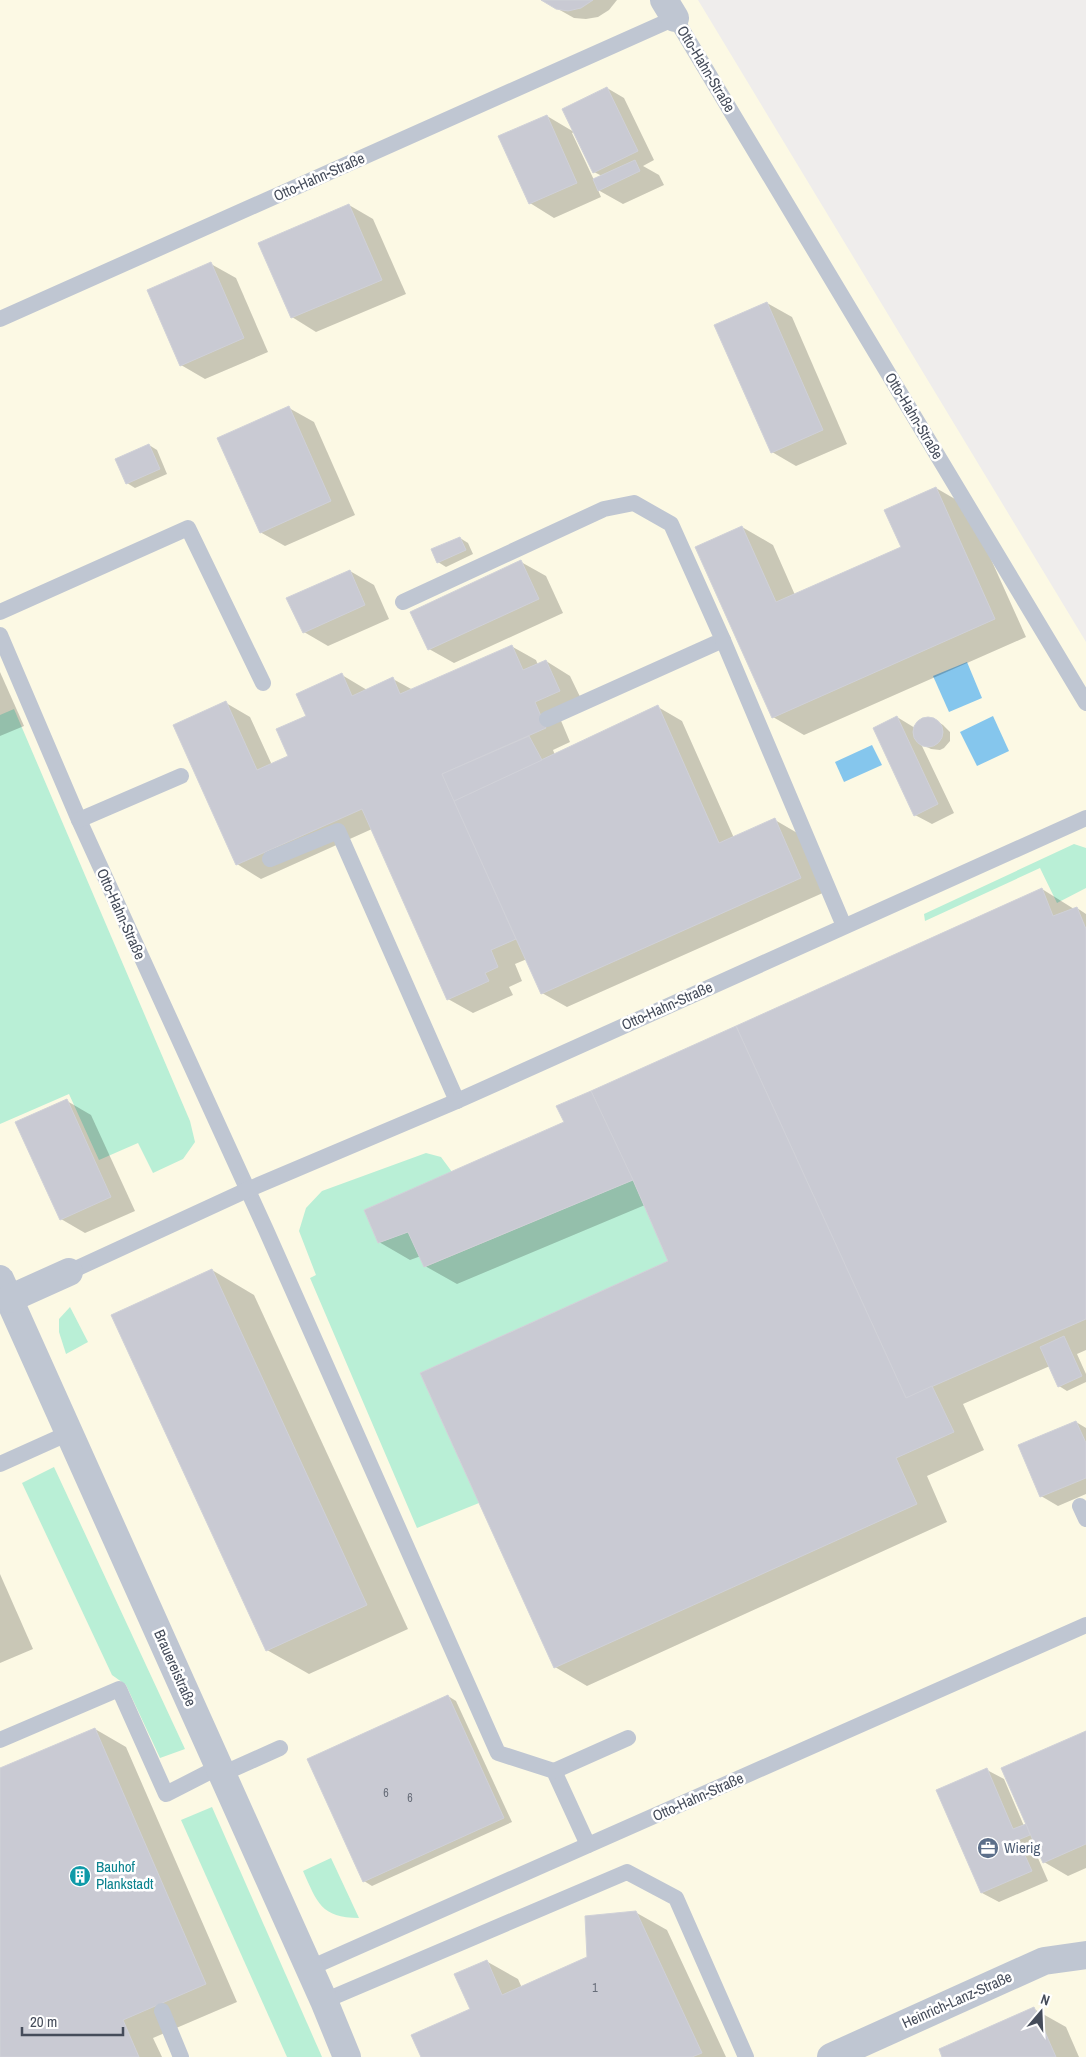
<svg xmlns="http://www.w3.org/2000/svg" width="1086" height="2057" font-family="'Archivo Narrow',sans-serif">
	<rect width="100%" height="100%" fill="#efedec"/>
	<polygon fill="#fcf9e4" points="0,0 698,0 1086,642 1086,2057 0,2057"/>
	<g fill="#b9efd6">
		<polygon points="14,709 190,1121 195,1142 183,1159 153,1173 138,1143 99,1160 69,1094 0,1124 0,715"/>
		<polygon points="1074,844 1086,848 1086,888 1057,903 1040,868 925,921 924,914"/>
		<polygon points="426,1153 441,1157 452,1172 364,1210 378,1243 408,1232 425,1267 633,1180 668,1261 420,1373 479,1503 417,1528 310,1278 316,1275 299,1231 306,1208 322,1191"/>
		<polygon points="70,1307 88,1342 66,1354 59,1332 59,1319"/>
		<polygon points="54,1467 185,1749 160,1758 126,1685 112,1675 22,1483"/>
		<polygon points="212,1807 322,2057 287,2057 181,1820"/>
		<path d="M331,1858L359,1918C321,1918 317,1902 303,1871Z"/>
	</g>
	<g fill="#85c6ed">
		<polygon points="967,662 982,698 949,712 933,676"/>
		<polygon points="993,716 1009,751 977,766 960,732"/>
		<polygon points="872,745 882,765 844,782 835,762"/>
	</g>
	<g fill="#0003">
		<polygon points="542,0 617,0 609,10 598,17 586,19 574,18"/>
		<polygon points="607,88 624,98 654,160 643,166 659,175 664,185 623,204 598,190 601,197 554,218 530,203 547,116 574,132 572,133 594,180 602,176 594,172"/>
		<polygon points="349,205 373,219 406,294 316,332 292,317"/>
		<polygon points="211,264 236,278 268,352 205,379 181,365"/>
		<polygon points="767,303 792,317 847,444 796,466 772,452"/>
		<polygon points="289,408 314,422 355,515 285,546 260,532"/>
		<polygon points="149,445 157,450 167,474 135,488 127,483"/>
		<polygon points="936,488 967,506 1026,637 804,735 773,717 742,527 773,545 795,595 903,548"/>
		<polygon points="460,538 468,543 473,554 446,567 438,562"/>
		<polygon points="521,562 546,576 563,613 454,663 429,649"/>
		<polygon points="350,571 374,585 389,619 328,646 304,632"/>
		<polygon points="511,646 536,660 538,665 546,661 570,676 584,705 559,716 570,742 553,750 555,755 658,707 682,721 734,838 775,820 799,834 825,892 567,1007 542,993 527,959 515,964 522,981 509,987 513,995 473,1013 448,999 372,829 261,879 237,864 226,703 250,717 272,765 290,757 307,717 342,675 367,690 393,679 413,690"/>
		<polygon points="0,672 24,726 0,736"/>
		<polygon points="897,717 915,728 922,719 926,718 935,720 943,725 950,732 950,741 944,748 940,750 931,749 921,744 954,813 932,824 915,815"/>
		<polygon points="1042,889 1074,909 1077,908 1086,914 1086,1350 1077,1354 1086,1374 1086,1382 1067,1391 1059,1386 1050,1366 963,1404 984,1450 927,1476 947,1522 587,1686 555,1667 670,1262 645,1205 457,1284 425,1266 421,1256 410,1260 379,1242 565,1123"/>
		<polygon points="67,1101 91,1115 135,1211 85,1233 61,1219"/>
		<polygon points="212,1270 254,1295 408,1629 309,1674 267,1650"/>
		<polygon points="1076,1422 1086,1428 1086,1494 1058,1506 1041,1496"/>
		<polygon points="0,1574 33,1649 0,1663"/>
		<polygon points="448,1696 456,1701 512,1822 372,1886 364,1881"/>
		<polygon points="95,1729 126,1747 237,2002 153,2038 162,2057 0,2057 0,1770"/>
		<polygon points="1086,1733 1086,1868 1068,1876 1044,1862 1038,1848 1034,1849 1048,1881 999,1902 982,1893 987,1770 1004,1779 1024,1826"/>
		<polygon points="635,1912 667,1930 726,2057 423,2057 472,2010 486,1961 518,1979 522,1988 589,1958"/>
		<polygon points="1034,2009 1066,2027 1079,2057 944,2057"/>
	</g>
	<g fill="#c9cad3" stroke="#d0d1d8">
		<polygon points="541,0 593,0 581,8 568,11 556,9"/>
		<polygon points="607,87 638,151 593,173 562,109"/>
		<polygon points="547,115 577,183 529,204 498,136"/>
		<polygon points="635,160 640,171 598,191 593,179"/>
		<polygon points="349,204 382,280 291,318 258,243"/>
		<polygon points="211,262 244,338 180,366 147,290"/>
		<polygon points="767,302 823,430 771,453 714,325"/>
		<polygon points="289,406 331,501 260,533 217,438"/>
		<polygon points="149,444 160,469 126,484 115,459"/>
		<polygon points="936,487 995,619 772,718 695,547 742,526 776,602 901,547 884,510"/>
		<polygon points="460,537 466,550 437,563 431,549"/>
		<polygon points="521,560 539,599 428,650 410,612"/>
		<polygon points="350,570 365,605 303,633 286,598"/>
		<polygon points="512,645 523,670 546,660 560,691 535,702 546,728 442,774 516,939 491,950 498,967 485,973 489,981 447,1000 362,809 236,865 173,725 226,701 257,770 288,756 276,729 306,716 296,694 342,673 352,696 393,677 400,694"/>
		<polygon points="658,705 719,843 775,818 801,878 541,994 454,801"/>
		<polygon points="897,716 938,804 914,816 873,728"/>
		<circle cx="928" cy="732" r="15"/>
		<polygon points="529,736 542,760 454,801 442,774"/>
		<polygon points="1042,888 1053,916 1077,907 1086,929 1086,1319 906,1398 736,1026"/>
		<polygon points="736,1026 906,1398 932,1386 954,1432 896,1458 917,1504 554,1668 420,1373 668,1261 633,1180 591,1091"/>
		<polygon points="591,1091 633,1180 424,1267 408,1232 378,1243 364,1210 564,1122 556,1106"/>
		<polygon points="67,1099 111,1197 60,1220 15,1122"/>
		<polygon points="212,1269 367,1605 266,1651 111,1315"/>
		<polygon points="1064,1336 1082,1376 1058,1387 1040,1347"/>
		<polygon points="1076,1421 1086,1443 1086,1478 1040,1497 1018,1445"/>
		<polygon points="448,1695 504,1818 363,1882 307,1759"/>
		<polygon points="95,1728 206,1984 123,2020 139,2057 0,2057 0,1768"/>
		<polygon points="1086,1731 1086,1844 1043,1863 1001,1768"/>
		<polygon points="987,1768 1013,1829 1026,1824 1030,1835 1018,1840 1032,1871 981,1893 936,1790"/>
		<polygon points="636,1911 702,2053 692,2057 421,2057 411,2035 470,2009 454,1974 487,1960 502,1995 587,1957 585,1916"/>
		<polygon points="1034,2007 1056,2057 942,2057 939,2049"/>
	</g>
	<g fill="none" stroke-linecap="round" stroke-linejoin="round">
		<g stroke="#bfc6d2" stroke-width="16">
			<polyline points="0,319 675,18 1086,703"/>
			<polyline points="403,602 604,509 634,503 671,524 723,640 547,719"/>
			<polyline points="0,612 188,528 263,683"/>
			<polyline points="0,635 79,820 266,1230 498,1753 554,1771 588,1845"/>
			<polyline points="723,640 844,926"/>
			<polyline points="79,820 181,776"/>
			<polyline points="270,859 338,831 457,1101"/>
			<polyline points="69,1272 247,1190 457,1101 1086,818"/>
			<polyline points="0,1464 69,1433"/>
			<polyline points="1080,1506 1086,1519"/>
			<polyline points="0,1740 119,1689 166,1794 219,1767"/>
			<polyline points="554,1771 628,1738"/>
			<polyline points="222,1774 280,1748"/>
			<polyline points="310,1968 1086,1625"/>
			<polyline points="324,2001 627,1872 676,1898 746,2057"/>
			<polyline points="162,2011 181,2057"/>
		</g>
		<g stroke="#bfc6d2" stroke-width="28">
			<polyline points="664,0 675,18"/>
			<polyline points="0,1279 324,2001 347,2057"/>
			<polyline points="9,1299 69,1272"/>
			<polyline points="831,2057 1044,1961 1086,1955"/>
		</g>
	</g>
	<defs>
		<g id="office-disc" transform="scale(1.125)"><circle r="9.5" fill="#5c6f8a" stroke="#fff"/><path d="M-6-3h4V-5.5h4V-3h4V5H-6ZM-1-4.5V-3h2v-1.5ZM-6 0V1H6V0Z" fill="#fff"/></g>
		<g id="building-disc" transform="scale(1.125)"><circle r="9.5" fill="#0f9aa8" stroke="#fff"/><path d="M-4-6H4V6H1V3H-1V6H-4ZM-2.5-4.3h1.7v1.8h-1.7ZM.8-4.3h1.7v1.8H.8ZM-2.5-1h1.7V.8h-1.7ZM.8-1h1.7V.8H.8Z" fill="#fff"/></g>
	</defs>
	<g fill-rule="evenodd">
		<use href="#office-disc" x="988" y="1848"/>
		<use href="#building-disc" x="80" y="1876"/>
	</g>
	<g text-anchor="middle" stroke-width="5" stroke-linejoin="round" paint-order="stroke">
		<g font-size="12" fill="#666c78">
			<text x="386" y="1797">6</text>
			<text x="410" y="1802">6</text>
			<text x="595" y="1992">1</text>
		</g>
		<g font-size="15" fill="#454c5a" stroke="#fff">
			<text transform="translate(706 69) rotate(59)" y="5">Otto-Hahn-Straße</text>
			<text transform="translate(319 177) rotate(-24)" y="5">Otto-Hahn-Straße</text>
			<text transform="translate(914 416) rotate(59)" y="5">Otto-Hahn-Straße</text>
			<text transform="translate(121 914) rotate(66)" y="5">Otto-Hahn-Straße</text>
			<text transform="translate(667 1006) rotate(-24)" y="5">Otto-Hahn-Straße</text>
			<text transform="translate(175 1668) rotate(66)" y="5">Brauereistraße</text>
			<text transform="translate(698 1797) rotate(-24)" y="5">Otto-Hahn-Straße</text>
			<text transform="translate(957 2000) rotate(-24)" y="5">Heinrich-Lanz-Straße</text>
		</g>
		<g font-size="15" fill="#4e5e75" stroke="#fff" text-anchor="start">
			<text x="1004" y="1853">Wierig</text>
		</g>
		<g font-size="15" fill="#0d838f" stroke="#fff" text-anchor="start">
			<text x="96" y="1872">Bauhof<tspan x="96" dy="17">Plankstadt</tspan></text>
		</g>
	</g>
	<g transform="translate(1041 2012) rotate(19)" stroke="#ffffff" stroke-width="4" paint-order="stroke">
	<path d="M0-4L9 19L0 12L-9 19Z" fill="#454c5a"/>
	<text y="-8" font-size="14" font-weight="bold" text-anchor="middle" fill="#454c5a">N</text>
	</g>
	<path d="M22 2027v8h101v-8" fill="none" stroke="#454c5a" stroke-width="2.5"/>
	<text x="30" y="2027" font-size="15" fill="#454c5a" stroke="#ffffff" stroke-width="4" paint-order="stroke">20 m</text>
</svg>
